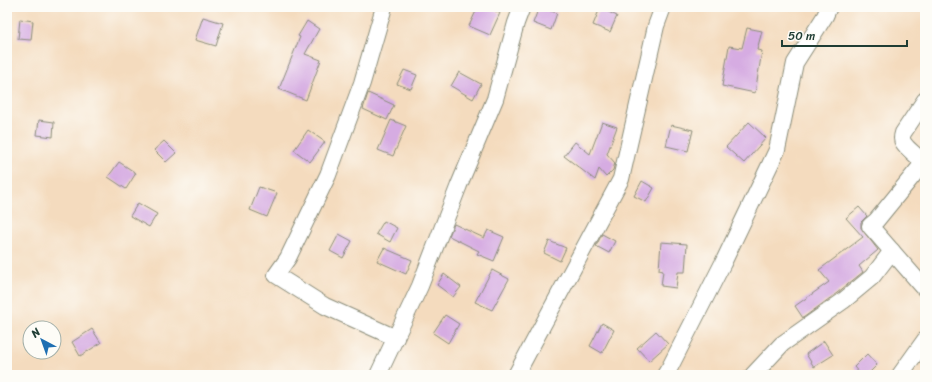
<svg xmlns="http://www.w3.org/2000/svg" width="932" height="382" font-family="Sriracha,sans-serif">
	<rect width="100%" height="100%" fill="#fdfcf7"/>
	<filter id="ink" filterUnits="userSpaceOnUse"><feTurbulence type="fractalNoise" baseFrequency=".025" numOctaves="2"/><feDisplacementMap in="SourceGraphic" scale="8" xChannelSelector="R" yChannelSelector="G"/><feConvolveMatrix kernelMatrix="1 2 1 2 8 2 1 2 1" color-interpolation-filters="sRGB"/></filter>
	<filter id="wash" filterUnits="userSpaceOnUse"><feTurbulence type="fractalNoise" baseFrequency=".012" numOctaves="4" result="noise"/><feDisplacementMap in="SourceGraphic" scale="16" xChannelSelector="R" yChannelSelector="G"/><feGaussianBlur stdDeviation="0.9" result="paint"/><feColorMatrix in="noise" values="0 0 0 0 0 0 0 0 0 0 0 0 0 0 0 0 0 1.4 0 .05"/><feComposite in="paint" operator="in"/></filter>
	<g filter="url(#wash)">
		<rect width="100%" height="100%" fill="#f4dbbe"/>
		<g id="blocks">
			<g fill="#d6ace2">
				<polygon points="478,7 487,7 500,13 490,35 469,26"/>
				<polygon points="539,7 557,13 551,30 533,23"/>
				<polygon points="600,8 617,16 610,32 593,25"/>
				<polygon points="203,17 223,23 216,46 195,40"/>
				<polygon points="20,19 33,21 31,40 18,39"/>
				<polygon points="307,21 319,29 305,54 321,60 306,100 279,89 300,37 298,36"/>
				<polygon points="747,28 762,31 757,50 762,51 755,93 722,86 729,46 742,48"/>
				<polygon points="404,70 417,75 411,89 397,84"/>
				<polygon points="459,72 481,84 473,99 451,86"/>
				<polygon points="368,93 394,105 387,120 363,109"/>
				<polygon points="39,120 54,122 53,137 37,135"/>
				<polygon points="391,120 406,126 393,156 378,150"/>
				<polygon points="602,122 617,127 607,154 615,163 613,170 606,177 599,169 595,180 564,156 575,142 590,154"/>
				<polygon points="749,122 766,138 744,163 726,147"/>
				<polygon points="671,125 693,130 688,151 666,146"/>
				<polygon points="308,130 325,142 310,162 294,150"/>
				<polygon points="164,141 176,153 166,162 154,150"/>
				<polygon points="119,162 136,173 126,189 108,177"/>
				<polygon points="642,181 654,188 646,202 634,196"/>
				<polygon points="259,187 277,193 267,217 250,210"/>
				<polygon points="138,203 157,214 149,227 130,216"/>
				<polygon points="859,207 867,216 861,222 861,228 878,250 859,266 863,272 837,293 803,318 795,306 829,282 819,270 863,237 846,218"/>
				<polygon points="384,221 397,228 390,242 376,234"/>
				<polygon points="454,224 484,238 488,230 504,237 494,261 477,254 479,251 449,236"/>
				<polygon points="339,234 352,241 343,258 330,251"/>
				<polygon points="602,234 615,241 609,253 596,246"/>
				<polygon points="549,241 566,248 560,261 544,253"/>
				<polygon points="661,242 687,244 685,272 678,272 676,288 661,286 663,271 659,270"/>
				<polygon points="384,248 412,260 406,274 377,261"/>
				<polygon points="492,270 509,279 492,310 475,302"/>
				<polygon points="444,274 461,287 453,297 437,285"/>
				<polygon points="445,315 459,324 448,343 433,333"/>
				<polygon points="602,323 614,330 602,353 590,346"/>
				<polygon points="92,329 101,343 80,356 72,342"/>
				<polygon points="656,331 668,344 649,361 637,348"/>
				<polygon points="824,341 833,355 814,367 806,354"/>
				<polygon points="867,354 877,365 867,375 861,375 854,367"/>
			</g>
		</g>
	</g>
	<g filter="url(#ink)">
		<use href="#blocks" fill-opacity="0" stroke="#8a8c79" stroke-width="1"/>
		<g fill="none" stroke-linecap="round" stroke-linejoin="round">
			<g stroke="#8a8c79" stroke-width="18">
				<g id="street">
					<polyline points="384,7 362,83 328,175 288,258 276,275 325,306 396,338"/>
					<path d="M925,100L903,133C902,136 901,139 903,142C906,148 919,158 925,163"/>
					<polyline points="924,162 876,221 870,226 925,289"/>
					<polyline points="378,375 420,286 459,185 495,99 516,23 522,7"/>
					<polyline points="516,375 621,179 656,26 663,7"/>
					<polyline points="665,375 670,367 723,263 777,150 795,63 825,16 829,7"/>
					<polyline points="753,375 782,344 843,301 872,277 892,251"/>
					<polyline points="900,375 925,340"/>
				</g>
			</g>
			<use href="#street" stroke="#fff" stroke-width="16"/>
		</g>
	</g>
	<rect width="932" height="382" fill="none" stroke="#fdfcf7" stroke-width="24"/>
	<g transform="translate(42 340) rotate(319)"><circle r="19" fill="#fdfcf7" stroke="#a4b0a9"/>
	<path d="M0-3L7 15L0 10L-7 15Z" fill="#1f6fb2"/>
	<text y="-6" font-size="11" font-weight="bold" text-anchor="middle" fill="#1f3d34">N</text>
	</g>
	<path d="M782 40v6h125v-6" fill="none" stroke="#1f3d34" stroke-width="2"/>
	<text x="788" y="40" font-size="12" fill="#1f3d34" stroke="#fdfcf7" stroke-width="3" paint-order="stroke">50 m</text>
</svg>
